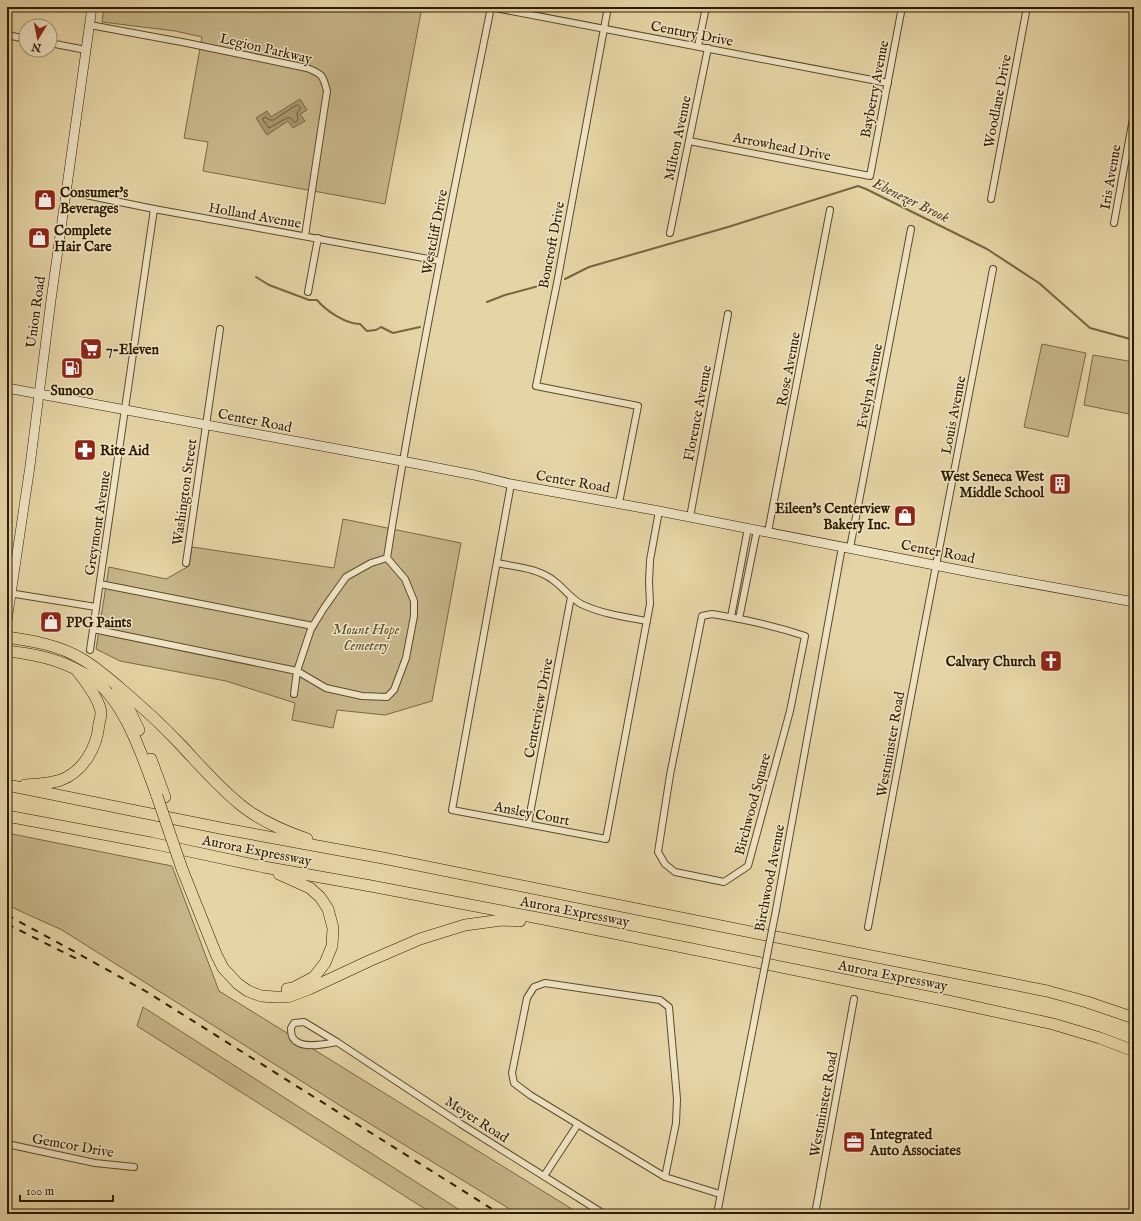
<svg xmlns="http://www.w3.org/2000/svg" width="1141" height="1221" font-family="'IM FELL English',serif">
	<rect width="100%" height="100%" fill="#e5d4a5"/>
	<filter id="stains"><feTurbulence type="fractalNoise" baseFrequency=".005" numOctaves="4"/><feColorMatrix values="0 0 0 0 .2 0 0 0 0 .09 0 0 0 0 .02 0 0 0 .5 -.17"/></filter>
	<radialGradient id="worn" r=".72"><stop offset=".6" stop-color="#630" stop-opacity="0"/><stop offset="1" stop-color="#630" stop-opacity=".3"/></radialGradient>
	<g fill="#c6b589" stroke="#7a6844">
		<polygon points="104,7 422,7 385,204 203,171 208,142 184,138 202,37 175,31 102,22"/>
		<polygon points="1042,344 1086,353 1068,437 1024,427"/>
		<polygon points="1093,355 1134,362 1134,415 1084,405"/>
		<polygon points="343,519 461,543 432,701 385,715 337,710 333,728 292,720 295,703 226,681 120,661 96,649 109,567 166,579 189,566 192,547 334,568"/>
		<polygon points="7,833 172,866 219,991 580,1214 518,1214 344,1108 62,930 7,905"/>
		<polygon points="143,1007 466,1214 433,1214 137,1026"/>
	</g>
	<polygon fill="#a7956d" stroke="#776541" points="300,99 307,110 300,114 305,121 293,128 288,121 267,135 256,118 267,111 271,117"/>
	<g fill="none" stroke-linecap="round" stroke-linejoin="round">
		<polygon stroke="#6b5836" stroke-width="1" points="297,105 299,106 301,108 297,113 298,119 296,122 294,122 290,118 287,118 269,128 263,120 263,118 265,117 270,120 273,120"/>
		<g stroke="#776541" stroke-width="2">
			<path d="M256,277L269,285L309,300H317C326,311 346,324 360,324L367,331L376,330L381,327L393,333L420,327"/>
			<polyline points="565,279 589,267 728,227 858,186 866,189 987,249 1039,283 1090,328 1134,340"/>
			<polyline points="487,302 505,295 546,284"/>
		</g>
		<g stroke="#5c4a29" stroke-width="8">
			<g id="minor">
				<polyline points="490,7 888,83"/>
				<polyline points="608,7 557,283 536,386 638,406 619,503"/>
				<path d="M90,25L187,43L307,68C322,74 323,75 327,91L305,236"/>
				<polyline points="7,35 26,39"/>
				<polyline points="50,43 86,50"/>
				<polyline points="698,46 706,7"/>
				<polyline points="689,141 870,176 902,7"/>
				<polyline points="66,191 154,209 440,261"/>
				<polyline points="991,199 1027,7"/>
				<polyline points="1114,223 1134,113"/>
				<polyline points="670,233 708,48"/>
				<polyline points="308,292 318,238"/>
				<polyline points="511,484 452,810 606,839 650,604 649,582 650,560 659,511"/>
				<polyline points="690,517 728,314"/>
				<polyline points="768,532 830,210"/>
				<polyline points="850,548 911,229"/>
				<polyline points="186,563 220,329"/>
				<path d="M497,563C516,567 537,568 553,580C563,587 570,598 581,604C602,614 625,617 647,621"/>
				<polyline points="100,584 313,626"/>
				<polyline points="9,593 96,607"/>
				<path d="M712,614C743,619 775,626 805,636L790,711L748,866L724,882L675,872L665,864L658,852L670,775L702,616Z"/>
				<polyline points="731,617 748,528"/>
				<polyline points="739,619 757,530"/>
				<path d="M93,629L297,671L311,629L324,608L346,577L371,563L387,558C416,373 454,190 491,7"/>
				<path d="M90,650C112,503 132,356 154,209"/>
				<polyline points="294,694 297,671 326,688 362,696 387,697 394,690 406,658 414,616 414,601 405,579 387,558"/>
				<polyline points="528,824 571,597"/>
				<polyline points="776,910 842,547"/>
				<polyline points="868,927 919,654 993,269"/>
				<path d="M337,1042C326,1044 300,1050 293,1038C291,1035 291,1032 291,1028L294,1023L304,1022L337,1042L461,1124L604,1214"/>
				<polyline points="7,1144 95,1163 134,1167"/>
				<polyline points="544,1176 578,1124"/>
				<polyline points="665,1177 676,1123 677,1099 669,1007 660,1000 545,983 534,987 527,998 512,1073 514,1083 530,1095 665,1177 720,1194"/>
				<polyline points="717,1214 761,986"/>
				<polyline points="815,1214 854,999"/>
			</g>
		</g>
		<g stroke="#2f1c00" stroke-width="10">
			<g id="secondary">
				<polyline points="7,388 402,461 474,475 511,484 549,491 659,511 980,574 1134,602"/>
				<polyline points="7,621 30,466 51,300 92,7"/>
			</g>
		</g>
		<g stroke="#2f1c00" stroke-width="12">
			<g id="motorway">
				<path d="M7,637C33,641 59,645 82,659C96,667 108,678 120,688C140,705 160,723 178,742C199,764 218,787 242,806C261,821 284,831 307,839"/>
				<path d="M7,651C34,654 59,659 83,673C87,675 92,677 96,681C127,707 143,758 157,796"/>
				<polyline points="117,691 127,705 139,730"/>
				<polyline points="151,759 165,797"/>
				<polyline points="7,785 225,829 383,858 706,923 992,980 1047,991 1087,1002 1134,1018"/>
				<path d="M25,785C37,784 50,784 61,780C84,771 97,747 99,724C100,720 101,716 101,712C99,699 86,682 78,672"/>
				<polyline points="7,816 151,843 264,867 371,886 559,922 948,1001 1053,1024 1100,1038 1134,1051"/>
				<polyline points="182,869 216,954 223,968 238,984 248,991 261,996 275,997 288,997 309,989 369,961 420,939 465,925 502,920 520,921"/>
				<polyline points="279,874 310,888 320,897 328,909 333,928 332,946 325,963 314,977 293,988 287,989"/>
			</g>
		</g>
		<use href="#minor" stroke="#eee3c4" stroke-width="6"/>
		<use href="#secondary" stroke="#eee3c4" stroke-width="9"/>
		<use href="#motorway" stroke="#e5d4a5" stroke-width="11"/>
		<g stroke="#2f1c00" stroke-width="2" stroke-dasharray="7 7" stroke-linecap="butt">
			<polyline points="7,915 77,953 147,992 500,1214"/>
			<polyline points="7,924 79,960"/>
		</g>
		<g stroke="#5c4a29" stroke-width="8" stroke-linecap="butt">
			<polyline id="minor-bridge" points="761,986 776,910"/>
		</g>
		<g stroke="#2f1c00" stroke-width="12" stroke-linecap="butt">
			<polyline id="motorway-bridge" points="157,796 182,869"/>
		</g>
		<use href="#minor-bridge" stroke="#eee3c4" stroke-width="6"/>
		<use href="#motorway-bridge" stroke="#e5d4a5" stroke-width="11"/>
	</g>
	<defs>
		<g id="shop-square" transform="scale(1.15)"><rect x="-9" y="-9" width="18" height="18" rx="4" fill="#8f2418" stroke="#eee3c4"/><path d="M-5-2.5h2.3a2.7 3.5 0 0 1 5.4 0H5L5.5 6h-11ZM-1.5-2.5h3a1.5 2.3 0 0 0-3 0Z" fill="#fff"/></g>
		<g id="supermarket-square" transform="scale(1.15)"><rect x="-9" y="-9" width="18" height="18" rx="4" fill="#8f2418" stroke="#eee3c4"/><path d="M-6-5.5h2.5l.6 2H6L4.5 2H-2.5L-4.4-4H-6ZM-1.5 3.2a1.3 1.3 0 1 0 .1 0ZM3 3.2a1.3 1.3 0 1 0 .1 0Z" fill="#fff"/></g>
		<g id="fuel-square" transform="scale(1.15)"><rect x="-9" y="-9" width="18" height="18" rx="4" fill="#8f2418" stroke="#eee3c4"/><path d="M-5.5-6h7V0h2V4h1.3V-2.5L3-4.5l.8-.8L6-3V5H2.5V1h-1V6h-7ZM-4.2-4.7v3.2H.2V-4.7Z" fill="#fff"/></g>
		<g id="pharmacy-square" transform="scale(1.15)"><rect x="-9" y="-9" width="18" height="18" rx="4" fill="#8f2418" stroke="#eee3c4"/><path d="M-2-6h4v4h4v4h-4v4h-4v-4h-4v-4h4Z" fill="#fff"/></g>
		<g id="building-square" transform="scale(1.15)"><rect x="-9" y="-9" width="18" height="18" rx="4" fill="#8f2418" stroke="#eee3c4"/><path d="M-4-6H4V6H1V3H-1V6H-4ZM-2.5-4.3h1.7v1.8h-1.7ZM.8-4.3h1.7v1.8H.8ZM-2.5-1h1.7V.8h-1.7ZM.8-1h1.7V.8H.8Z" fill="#fff"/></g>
		<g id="church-square" transform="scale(1.15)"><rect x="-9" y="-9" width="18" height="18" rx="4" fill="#8f2418" stroke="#eee3c4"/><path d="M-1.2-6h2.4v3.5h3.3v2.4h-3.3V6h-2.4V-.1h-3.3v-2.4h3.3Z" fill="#fff"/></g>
		<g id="office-square" transform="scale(1.15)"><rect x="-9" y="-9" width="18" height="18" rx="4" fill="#8f2418" stroke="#eee3c4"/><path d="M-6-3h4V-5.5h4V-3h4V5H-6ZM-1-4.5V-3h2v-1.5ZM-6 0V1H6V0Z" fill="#fff"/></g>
	</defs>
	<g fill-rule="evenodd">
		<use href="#shop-square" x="45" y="200"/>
		<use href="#shop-square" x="39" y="238"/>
		<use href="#supermarket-square" x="91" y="349"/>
		<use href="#fuel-square" x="72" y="368"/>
		<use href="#pharmacy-square" x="85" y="450"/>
		<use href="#building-square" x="1060" y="484"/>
		<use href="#shop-square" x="905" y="516"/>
		<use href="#shop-square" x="51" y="622"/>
		<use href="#church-square" x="1051" y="661"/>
		<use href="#office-square" x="854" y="1142"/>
	</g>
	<g text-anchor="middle" stroke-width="3" stroke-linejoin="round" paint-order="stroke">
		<g font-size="14" fill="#2f1c00" stroke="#eee3c4">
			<text transform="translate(692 33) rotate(11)" y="5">Century Drive</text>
			<text transform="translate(266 48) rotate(13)" y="5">Legion Parkway</text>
			<text transform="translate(874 89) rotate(-79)" y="5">Bayberry Avenue</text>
			<text transform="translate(997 101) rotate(-79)" y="5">Woodlane Drive</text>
			<text transform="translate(677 138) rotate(-78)" y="5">Milton Avenue</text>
			<text transform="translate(782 146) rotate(11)" y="5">Arrowhead Drive</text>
			<text transform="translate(1110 177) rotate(-80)" y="5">Iris Avenue</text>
			<text transform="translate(255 215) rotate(10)" y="5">Holland Avenue</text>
			<text transform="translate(434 232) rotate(-79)" y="5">Westcliff Drive</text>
			<text transform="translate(551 245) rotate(-79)" y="5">Boncroft Drive</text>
			<text transform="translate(35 312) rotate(-82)" y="5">Union Road</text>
			<text transform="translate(788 369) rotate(-79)" y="5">Rose Avenue</text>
			<text transform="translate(869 386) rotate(-79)" y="5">Evelyn Avenue</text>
			<text transform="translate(697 413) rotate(-79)" y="5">Florence Avenue</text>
			<text transform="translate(953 415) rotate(-79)" y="5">Louis Avenue</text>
			<text transform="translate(255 420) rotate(11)" y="5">Center Road</text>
			<text transform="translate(573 481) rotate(10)" y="5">Center Road</text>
			<text transform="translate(184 492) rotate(-82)" y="5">Washington Street</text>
			<text transform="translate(97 523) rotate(-81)" y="5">Greymont Avenue</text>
			<text transform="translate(938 551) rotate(11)" y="5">Center Road</text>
			<text transform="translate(538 708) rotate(-79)" y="5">Centerview Drive</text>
			<text transform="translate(890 744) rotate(-80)" y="5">Westminster Road</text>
			<text transform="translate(752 804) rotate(-75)" y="5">Birchwood Square</text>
			<text transform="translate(532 813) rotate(11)" y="5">Ansley Court</text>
			<text transform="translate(257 850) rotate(11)" y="5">Aurora Expressway</text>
			<text transform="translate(769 878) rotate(-79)" y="5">Birchwood Avenue</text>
			<text transform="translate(575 911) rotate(11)" y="5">Aurora Expressway</text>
			<text transform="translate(893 975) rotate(11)" y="5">Aurora Expressway</text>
			<text transform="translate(823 1104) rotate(-80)" y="5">Westminster Road</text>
			<text transform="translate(477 1119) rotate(33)" y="5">Meyer Road</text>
			<text transform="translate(73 1145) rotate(10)" y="5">Gemcor Drive</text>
		</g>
		<g font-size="14" font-weight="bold" fill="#2f1c00" stroke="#eee3c4" text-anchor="start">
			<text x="60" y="197">Consumer's<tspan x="60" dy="16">Beverages</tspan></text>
			<text x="54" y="235">Complete<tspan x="54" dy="16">Hair Care</tspan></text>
			<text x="106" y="354">7-Eleven</text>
			<text x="72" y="395" text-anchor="middle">Sunoco</text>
			<text x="100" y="455">Rite Aid</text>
			<text x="1044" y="481" text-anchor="end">West Seneca West<tspan x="1044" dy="16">Middle School</tspan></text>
			<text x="890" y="513" text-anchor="end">Eileen's Centerview<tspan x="890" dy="16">Bakery Inc.</tspan></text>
			<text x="66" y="627">PPG Paints</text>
			<text x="1036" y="666" text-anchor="end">Calvary Church</text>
			<text x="870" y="1139">Integrated<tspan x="870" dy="16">Auto Associates</tspan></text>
		</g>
		<g font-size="14" font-style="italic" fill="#5c4a29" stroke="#eee3c4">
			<text x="366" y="634">Mount Hope<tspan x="366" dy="16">Cemetery</tspan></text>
		</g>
		<g font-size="15" font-style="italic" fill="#594626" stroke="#eee3c4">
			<text transform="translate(911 200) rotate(26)" y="5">Ebenezer Brook</text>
		</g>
	</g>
	<rect width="1141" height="1221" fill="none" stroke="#e5d4a5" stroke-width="24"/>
	<rect x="8" y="8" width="1125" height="1205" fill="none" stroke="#2f1c00" stroke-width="2"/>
	<rect x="12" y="12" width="1117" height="1197" fill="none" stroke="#2f1c00"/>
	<g transform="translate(38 38) rotate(190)"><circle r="19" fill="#eee3c4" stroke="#a29376"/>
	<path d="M0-3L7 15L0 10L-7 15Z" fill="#8f2418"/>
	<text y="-6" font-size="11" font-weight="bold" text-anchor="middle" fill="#2f1c00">N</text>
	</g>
	<path d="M20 1195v6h93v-6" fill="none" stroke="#2f1c00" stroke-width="2"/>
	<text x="26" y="1195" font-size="12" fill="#2f1c00" stroke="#eee3c4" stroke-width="3" paint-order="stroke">100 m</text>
	<rect width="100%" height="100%" filter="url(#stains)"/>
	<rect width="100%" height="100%" fill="url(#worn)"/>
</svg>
